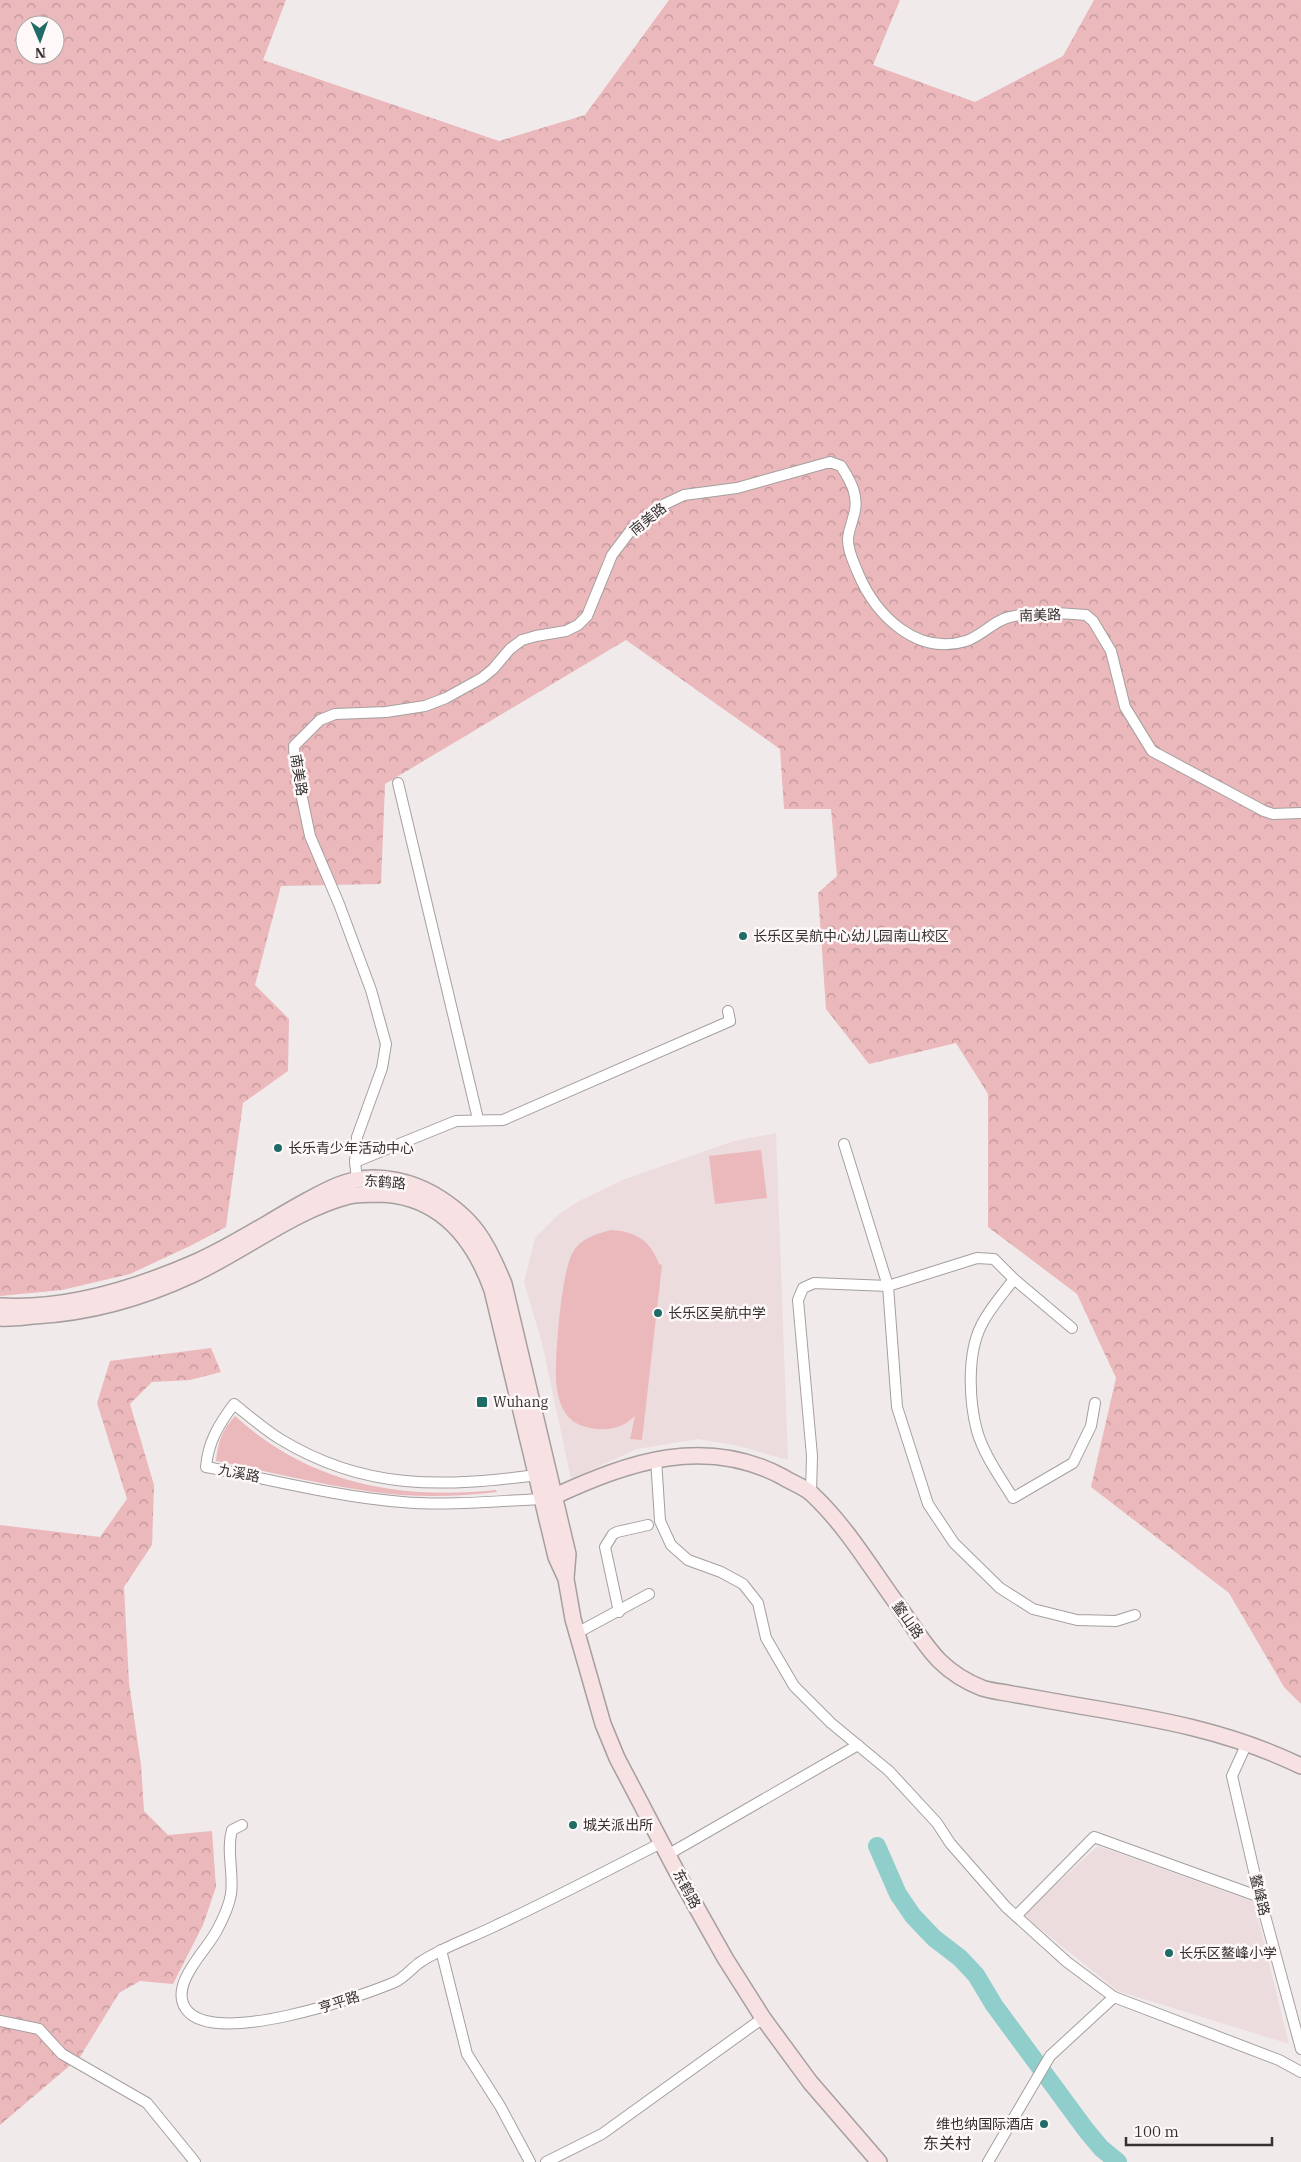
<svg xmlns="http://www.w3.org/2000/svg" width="1301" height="2162" font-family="'IBM Plex Serif','Noto Sans SC',serif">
	<defs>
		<pattern id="forest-crowns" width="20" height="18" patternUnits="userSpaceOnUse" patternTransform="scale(1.25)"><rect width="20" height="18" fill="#ebb8bc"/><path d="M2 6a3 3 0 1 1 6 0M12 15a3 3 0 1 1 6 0" fill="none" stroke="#bf9699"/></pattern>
	</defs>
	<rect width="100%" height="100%" fill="#f1eaeb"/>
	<g fill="#ecdcdd">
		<polygon points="776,1133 788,1460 739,1446 698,1439 637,1449 571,1479 542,1343 524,1282 535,1238 559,1214 579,1201 625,1179 734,1141"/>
		<polygon points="1098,1846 1254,1902 1289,2044 1118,1991 1023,1915"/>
	</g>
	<g fill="#ebb8bc">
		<polygon points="761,1150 767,1198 715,1204 709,1156"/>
		<path d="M612,1230C636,1232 650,1240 659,1264L662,1265L642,1440L630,1439L635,1416C623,1427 613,1430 597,1429C586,1428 573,1424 566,1414C560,1406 557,1392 556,1381C555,1357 561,1272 573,1252C580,1239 598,1233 612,1230Z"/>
		<path d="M235,1416C310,1484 399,1500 496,1490L497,1492C465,1496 433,1497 401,1495C341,1490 276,1473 216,1461C218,1442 222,1430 235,1416Z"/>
	</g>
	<g fill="url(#forest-crowns)" fill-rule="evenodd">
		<path d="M0,0H286L263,60L499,141L585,115L669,0H900L873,65L975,102L1063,56L1094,0H1301V1704L1284,1687L1229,1593L1091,1487L1116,1378L1077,1294L988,1227V1094L956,1043L869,1064L826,1009L818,893L837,876L831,809H784L780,749L626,640L385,784L381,884L281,886L255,985L289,1019L288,1071L243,1103L226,1227L192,1245L130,1274L62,1290L0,1296ZM25,25H55V55H25Z"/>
		<polygon points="211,1348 221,1372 190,1380 152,1382 130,1404 154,1485 152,1545 124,1587 129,1683 141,1765 144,1811 168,1835 212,1831 216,1887 203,1925 173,1984 140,1981 119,1993 80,2057 0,2125 0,1525 100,1537 127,1499 97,1403 110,1361"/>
	</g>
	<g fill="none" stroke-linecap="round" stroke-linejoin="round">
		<polyline stroke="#8fcecb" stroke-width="18" points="877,1846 898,1894 913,1916 934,1938 960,1958 976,1975 994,2005 1086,2130 1101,2148 1118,2162"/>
		<g stroke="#a59f9f" stroke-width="12">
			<g id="street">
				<polyline points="398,783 478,1119"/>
				<polyline points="844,1144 888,1286 897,1407 928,1504 954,1543 1000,1588 1033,1609 1077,1620 1116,1621 1135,1615"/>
				<polyline points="355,1162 456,1121 503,1120 730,1021 728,1011"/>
				<path d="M357,1179L355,1162L357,1137L382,1068L386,1044L371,990L339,904L310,836L295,764L294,746L320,720L335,714L386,712L425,706L446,698L482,678L493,669L510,649L522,640L536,636L566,631L578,625L587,616L612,555L631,530L665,504L684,495L737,488L830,462L841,466C852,483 860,498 853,518C851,526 848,533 848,540C848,552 854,563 858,573C876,616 917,656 966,641C982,636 994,620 1010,617C1033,611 1062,613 1086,615L1093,621L1111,651L1125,707L1152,751L1264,811L1273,814L1301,813"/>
				<path d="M1014,1279C1003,1294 989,1309 981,1326C967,1354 969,1401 977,1431C984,1455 1000,1477 1013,1498L1073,1463L1091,1426L1095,1403"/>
				<polyline points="656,1459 660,1521 671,1545 688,1560 721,1572 743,1584 758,1603 766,1638 794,1686 831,1723 889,1771 937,1823 950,1843 1006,1907 1067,1962 1114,1997"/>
				<path d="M537,1475C443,1487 365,1491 280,1439C264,1429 249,1416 234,1404C219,1424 208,1442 206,1467C269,1479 337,1497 402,1502C448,1506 496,1501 543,1499"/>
				<polyline points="811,1493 812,1456 798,1300 803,1288 814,1283 888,1286 977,1258 994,1259 1014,1279 1072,1328"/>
				<polyline points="619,1612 605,1547 613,1534 617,1532 648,1525"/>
				<polyline points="577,1633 649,1594"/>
				<polyline points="1247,1743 1232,1776 1260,1897 1301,2049"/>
				<path d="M242,1825L232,1830C226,1850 234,1873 231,1894C229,1907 222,1921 216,1932C205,1952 169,1985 186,2009C213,2048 360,1997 395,1982C404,1978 411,1969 419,1963C426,1958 434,1954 442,1950C460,1941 479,1934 497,1925C553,1899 608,1870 663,1842"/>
				<polyline points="669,1854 858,1745"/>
				<polyline points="1016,1916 1094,1837 1260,1897"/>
				<polyline points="441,1950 467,2054 500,2106 530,2162"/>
				<polyline points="0,2021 39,2029 62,2054 147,2103 195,2162"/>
				<polyline points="546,2162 602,2134 763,2018"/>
				<polyline points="988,2162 1050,2056 1114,1997 1279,2060 1301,2072"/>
			</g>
		</g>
		<g stroke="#a59f9f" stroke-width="18">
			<g id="secondary">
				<path d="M0,1306C68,1310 137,1288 198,1261C236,1244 271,1220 308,1200C323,1192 339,1183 356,1180C381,1174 412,1182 433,1194C474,1218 487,1242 504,1284L568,1554L566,1578"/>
				<path d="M0,1318C11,1319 23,1317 34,1316C90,1313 143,1298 194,1274C245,1250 295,1210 349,1196C359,1194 370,1194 380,1194C440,1196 473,1237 492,1290L556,1557L566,1579L573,1619L603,1724L617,1758L680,1878L725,1958L763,2018L810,2082L879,2162"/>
				<path d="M555,1496C629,1462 705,1435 783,1477C792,1483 805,1487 813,1495C847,1527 872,1570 900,1608C926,1644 937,1670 982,1688C991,1691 1002,1692 1012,1694C1035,1698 1057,1702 1080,1706C1158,1719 1229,1731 1301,1766"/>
			</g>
		</g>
		<use href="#street" stroke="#fff" stroke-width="10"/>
		<use href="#secondary" stroke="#f8e1e3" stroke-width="15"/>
	</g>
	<g fill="#1f6b68" stroke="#fff8f8" stroke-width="2">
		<circle cx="743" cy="936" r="5"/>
		<circle cx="278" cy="1148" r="5"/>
		<circle cx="658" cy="1313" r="5"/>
		<rect x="476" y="1396" width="12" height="12" rx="2.5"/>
		<circle cx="573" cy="1825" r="5"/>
		<circle cx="1169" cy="1953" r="5"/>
		<circle cx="1044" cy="2124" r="5"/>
	</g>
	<g text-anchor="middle" stroke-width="5" stroke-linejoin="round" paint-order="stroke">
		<g font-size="14" fill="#343131" stroke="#fff8f8">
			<text transform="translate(648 519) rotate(-39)" y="5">南美路</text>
			<text transform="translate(1040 615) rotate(-2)" y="5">南美路</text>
			<text transform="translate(299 775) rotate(81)" y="5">南美路</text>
			<text transform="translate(385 1182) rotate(5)" y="5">东鹤路</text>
			<text transform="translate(239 1473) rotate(11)" y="5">九溪路</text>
			<text transform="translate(908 1620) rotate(55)" y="5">鳌山路</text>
			<text transform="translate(687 1889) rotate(62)" y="5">东鹤路</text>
			<text transform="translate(1260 1895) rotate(76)" y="5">鳌峰路</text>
			<text transform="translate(339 2002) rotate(-18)" y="5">亨平路</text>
		</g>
		<g font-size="14" fill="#343131" stroke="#fff8f8" text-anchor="start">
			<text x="753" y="941">长乐区吴航中心幼儿园南山校区</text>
			<text x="288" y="1153">长乐青少年活动中心</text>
			<text x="668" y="1318">长乐区吴航中学</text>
			<text x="493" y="1407">Wuhang</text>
			<text x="583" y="1830">城关派出所</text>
			<text x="1179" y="1958">长乐区鳌峰小学</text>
			<text x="1034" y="2129" text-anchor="end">维也纳国际酒店</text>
		</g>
		<g font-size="16" fill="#343131" stroke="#fff8f8">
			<text x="947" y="2149">东关村</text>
		</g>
	</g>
	<g transform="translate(40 40) rotate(178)"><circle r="24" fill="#fff8f8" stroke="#aea8a8"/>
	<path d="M0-4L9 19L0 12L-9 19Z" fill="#1f6b68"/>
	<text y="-8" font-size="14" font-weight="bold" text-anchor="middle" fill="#343131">N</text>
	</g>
	<path d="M1126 2137v8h146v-8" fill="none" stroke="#343131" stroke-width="2.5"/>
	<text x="1134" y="2137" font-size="15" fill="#343131" stroke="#fff8f8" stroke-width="4" paint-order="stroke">100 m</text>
</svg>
